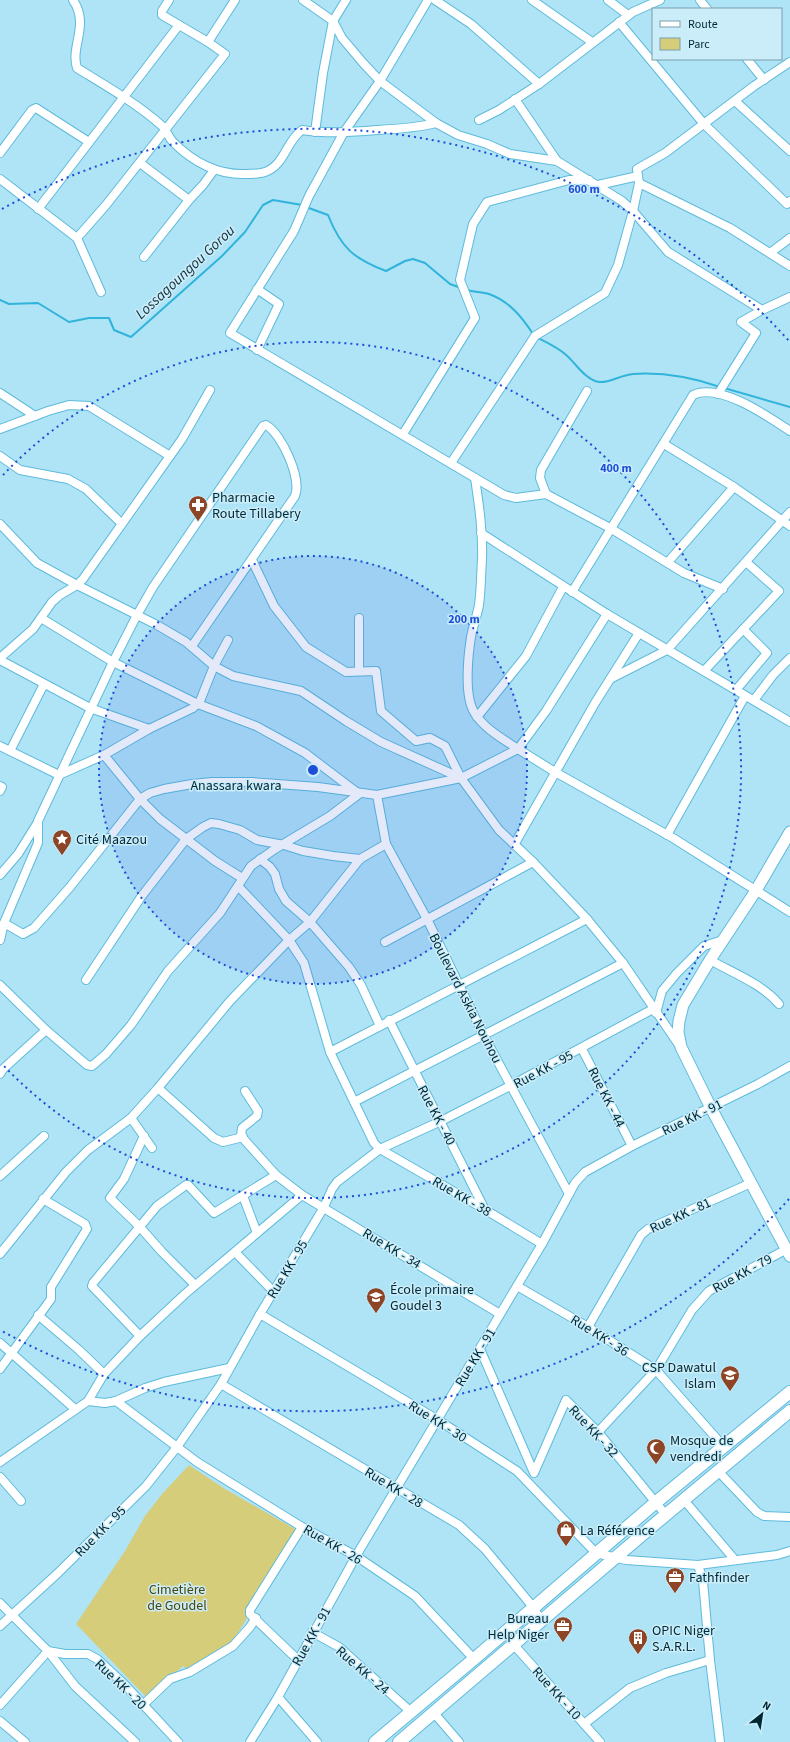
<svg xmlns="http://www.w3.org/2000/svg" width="790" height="1742" font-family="'Source Sans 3',sans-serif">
	<rect width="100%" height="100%" fill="#afe3f6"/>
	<polygon fill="#d6cd7b" points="189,1465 225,1489 297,1530 245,1612 249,1615 229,1647 189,1671 183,1666 147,1698 76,1624 125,1551 145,1516 162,1494"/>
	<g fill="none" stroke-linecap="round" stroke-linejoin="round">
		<g stroke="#30b4db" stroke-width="2">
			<path d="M306,207L328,215C341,248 354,259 386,271L405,261L413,259L425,263L450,284L461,288"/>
			<path d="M467,290C474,292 482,292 489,294C509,301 522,317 533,334"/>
			<polyline points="0,300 9,304 38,303 69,322 89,318 109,318 114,330 131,337 222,256 245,232 263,205 273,200 302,205"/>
			<path d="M536,337C546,342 557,347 565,354C575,362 582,376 595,381C607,385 620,375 633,374C663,372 691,377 720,387"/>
			<polyline points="724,388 790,407"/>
		</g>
		<g stroke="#5ebbdb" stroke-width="10">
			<g id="street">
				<path d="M73,0C90,25 70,46 77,68C106,86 136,103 161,125C167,130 168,137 173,142C193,162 218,175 246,174C252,174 259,174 265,172C285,165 286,141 302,130C327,134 352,132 377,130C397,129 416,128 436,123"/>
				<polyline points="303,0 333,21 342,38 364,64 380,81 436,123 458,135 487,144 510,154 557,161 622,201 633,211 668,252 762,310 790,297"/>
				<polyline points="428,0 380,81 344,132 309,196 294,231 230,333 504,495 516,498 546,494"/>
				<polyline points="435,0 471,24 539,84"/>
				<polyline points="532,0 592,42"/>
				<polyline points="608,0 628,15"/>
				<polyline points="700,0 707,9"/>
				<polyline points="619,22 704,124 787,204 790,201"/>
				<polyline points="208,42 235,0"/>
				<polyline points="747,59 764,80"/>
				<polyline points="515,99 557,161"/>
				<polyline points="735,101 790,151"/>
				<polyline points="479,120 499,110 539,84 633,12 660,0"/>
				<polyline points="315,132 323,73 333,21 346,0"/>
				<polyline points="0,153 32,110 36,108 89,142"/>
				<polyline points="140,163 189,200"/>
				<polyline points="0,179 77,238 101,292"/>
				<polyline points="639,183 730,228 790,266"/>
				<polyline points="598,185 638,176"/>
				<polyline points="38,209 179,25"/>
				<polyline points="77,238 106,205 225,54 208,42 162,15 162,11 169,0"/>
				<polyline points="770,253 790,238"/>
				<polyline points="144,257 189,200 203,185 214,170"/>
				<polyline points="257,289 279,304 257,350"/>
				<polyline points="587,391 541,470 540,478 546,494 610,528 684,573 723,589"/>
				<polyline points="0,393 35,416"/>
				<polyline points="718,394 756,333 741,322 762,310"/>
				<polyline points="0,429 48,411 69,405 89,406 170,456"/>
				<polyline points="403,434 475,318 460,280 473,224 487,202 569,180 589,180"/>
				<polyline points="664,444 734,487 790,526"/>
				<polyline points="0,456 20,470 68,479 86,489 121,523"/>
				<polyline points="451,463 535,336 605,293 618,265 633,211 639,183 637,169 665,153 754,86 790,62"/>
				<path d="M475,478C479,505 483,532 482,559C481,574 481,590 479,605C477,616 473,626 471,637C468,656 464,695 474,712C483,728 503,739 518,749L546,711L607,614"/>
				<polyline points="0,524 37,563 77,585 157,625 186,642 214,666 233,676 301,691 346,721 381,742 461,778"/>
				<polyline points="481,533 607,614 790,722"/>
				<polyline points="252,560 274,606 306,647 346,672 376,671 381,711 416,741 430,738 445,746 461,778"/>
				<polyline points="668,562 734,487"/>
				<path d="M572,592L693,395C719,382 769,417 790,431"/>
				<polyline points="0,658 33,629 52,602 60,595 77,585 83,579 182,439 210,390"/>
				<polyline points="0,660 90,708 149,729"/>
				<polyline points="359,671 359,618"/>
				<polyline points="704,671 779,591 746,562"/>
				<polyline points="610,679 667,650 790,512"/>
				<polyline points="736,690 767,653 743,629"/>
				<polyline points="754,700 773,675 790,658"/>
				<polyline points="477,717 526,656 563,587"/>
				<polyline points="0,746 59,775"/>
				<polyline points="10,751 44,684"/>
				<polyline points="104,755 140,799 160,819 215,861 242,878"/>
				<polyline points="59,775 104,755 149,729 193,708 200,701 214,666 228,640"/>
				<polyline points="461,778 518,749 555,772 673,838 790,912"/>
				<polyline points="0,786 2,787 0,791"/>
				<polyline points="667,835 745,696"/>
				<polyline points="514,845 595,703 639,633"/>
				<polyline points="260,859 270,867 275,874 279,889 286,901 310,922 349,967 361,985 380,1026"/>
				<polyline points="0,875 18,854 38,822"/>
				<polyline points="238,886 289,940 304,963 330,1052 374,1143 380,1149 484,1209 542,1244"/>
				<polyline points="4,923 23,934 34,928 70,887 140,799 150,793 164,789 192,784 212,782 252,782 318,787 377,795"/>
				<path d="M0,940L4,923L38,843V821L113,662L137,615L153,587L263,426L266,425C282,434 302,479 295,496L192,646"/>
				<polyline points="385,942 533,862"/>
				<path d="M710,960C733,973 762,984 779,1004"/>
				<polyline points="86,980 141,897 186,839 203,827 211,823 219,824 240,830 257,840 284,845 303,851 333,856 360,859"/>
				<polyline points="0,985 46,1030 87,1065 92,1066 106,1054 131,1025 168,971 220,913 251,866 275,849 330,816 359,794 305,753 256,726 198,704 113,662 41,618"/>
				<polyline points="656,1013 662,991 677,973 704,946 723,940"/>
				<polyline points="389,1020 484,1208"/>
				<polyline points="582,1049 632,1146"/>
				<polyline points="330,1052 587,919"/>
				<polyline points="0,1074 3,1069 46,1030"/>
				<polyline points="158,1088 214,1138 223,1142 243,1137"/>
				<polyline points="245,1091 258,1111 257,1116 242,1128 241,1136 276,1175 302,1195 500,1314"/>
				<polyline points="354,1102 623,963"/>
				<polyline points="131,1118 152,1148"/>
				<polyline points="144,1136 124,1179 110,1198 139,1226 162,1252 195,1285"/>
				<polyline points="0,1176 44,1136"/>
				<polyline points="569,1194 483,1034 427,919 386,844 377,795 461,778 499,830 533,862 587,919 623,963 679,1045"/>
				<polyline points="243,1196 257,1233"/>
				<polyline points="235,1252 273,1291"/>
				<polyline points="0,1254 66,1172 88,1150 131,1118 158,1088 230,1001 289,940 310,922 360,859 386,844"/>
				<polyline points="517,1286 588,1327 656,1370 724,1447"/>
				<polyline points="260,1314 438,1420 517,1471 596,1553 626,1560 698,1565 777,1555 790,1551"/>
				<polyline points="38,1315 79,1350 104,1374"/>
				<polyline points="588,1327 641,1235 648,1229 751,1183"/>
				<polyline points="140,1336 92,1286 93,1283 157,1206 186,1185 188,1185 214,1213 276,1175"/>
				<polyline points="0,1343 75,1409"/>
				<polyline points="480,1349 534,1473 566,1400 598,1432 666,1515"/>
				<polyline points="0,1369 51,1299 51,1287 87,1229 85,1224 43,1199"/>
				<polyline points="221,1384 459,1525 485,1549 533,1607 541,1620"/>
				<polyline points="88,1401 104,1374 140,1336 185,1294 302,1195"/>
				<polyline points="116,1401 197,1462 302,1527 356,1556 415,1596 474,1659"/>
				<polyline points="598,1432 656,1370 692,1310 709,1291 787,1249"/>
				<polyline points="0,1462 88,1401 105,1403 116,1401 145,1388 164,1382 229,1368"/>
				<polyline points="718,1471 757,1512 764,1516 790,1517"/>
				<polyline points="0,1477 21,1501"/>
				<polyline points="684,1500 735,1560"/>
				<polyline points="698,1565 703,1581 710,1660 720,1742"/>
				<polyline points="0,1603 48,1651 65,1654 88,1654 97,1659 124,1684 178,1742"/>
				<polyline points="0,1626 58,1573 146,1486 177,1447 221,1384 260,1314 324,1207 332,1189 337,1182 380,1149 441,1121 512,1085 653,1009"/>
				<polyline points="312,1632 339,1647 411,1712"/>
				<polyline points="514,1645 600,1742"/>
				<polyline points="297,1659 250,1614 250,1610 302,1527"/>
				<polyline points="278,1697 317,1742"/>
				<polyline points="0,1705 48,1651 75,1686 135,1742"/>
				<polyline points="143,1705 170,1679 190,1672 233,1646 250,1627 256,1618"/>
				<polyline points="434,1713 459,1742"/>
				<polyline points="0,1721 25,1742"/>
				<polyline points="584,1724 630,1688 666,1673 710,1660"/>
				<polyline points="250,1742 278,1697 356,1556 542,1244 575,1183 585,1172 632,1146 758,1084 790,1066"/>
			</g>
		</g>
		<g stroke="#5ebbdb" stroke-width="13">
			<polyline id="secondary" points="790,832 755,892 710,960 683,1005 679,1021 678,1032 681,1047 711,1108 790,1256"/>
		</g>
		<g stroke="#5ebbdb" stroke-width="14">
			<g id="primary">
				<polyline points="375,1742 474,1659 655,1503 790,1392"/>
				<polyline points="399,1742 656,1523 790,1411"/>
			</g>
		</g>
		<use href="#street" stroke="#fff" stroke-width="8"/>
		<use href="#secondary" stroke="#fff" stroke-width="11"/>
		<use href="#primary" stroke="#fff" stroke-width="12"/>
	</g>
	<circle cx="313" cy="770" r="214" fill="#1d4ed8" fill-opacity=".12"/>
	<g fill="none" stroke="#1d4ed8" stroke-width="2" stroke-dasharray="2 4">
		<circle cx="313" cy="770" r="214"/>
		<path d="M3 475A428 428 0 1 1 3 1065"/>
		<path d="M789 1199A641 641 0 0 1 2 1331M2 209A641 641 0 0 1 789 341"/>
	</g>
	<defs>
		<g id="pharmacy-pin" transform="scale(1)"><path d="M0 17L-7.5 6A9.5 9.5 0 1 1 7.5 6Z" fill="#8d4525" stroke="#cbedfa"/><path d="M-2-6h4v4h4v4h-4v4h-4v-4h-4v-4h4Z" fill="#fff"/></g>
		<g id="sight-pin" transform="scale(1)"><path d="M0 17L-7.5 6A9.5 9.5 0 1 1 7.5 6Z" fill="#8d4525" stroke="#cbedfa"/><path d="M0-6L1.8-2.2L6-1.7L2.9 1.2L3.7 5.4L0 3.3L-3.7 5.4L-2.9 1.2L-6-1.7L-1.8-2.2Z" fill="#fff"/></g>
		<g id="school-pin" transform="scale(1)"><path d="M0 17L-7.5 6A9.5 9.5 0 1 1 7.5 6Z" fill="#8d4525" stroke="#cbedfa"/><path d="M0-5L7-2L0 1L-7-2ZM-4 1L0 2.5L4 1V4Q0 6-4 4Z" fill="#fff"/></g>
		<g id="mosque-pin" transform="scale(1)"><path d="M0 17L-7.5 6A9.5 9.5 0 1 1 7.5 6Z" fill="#8d4525" stroke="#cbedfa"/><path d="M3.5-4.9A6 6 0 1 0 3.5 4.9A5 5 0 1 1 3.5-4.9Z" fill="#fff"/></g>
		<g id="shop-pin" transform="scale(1)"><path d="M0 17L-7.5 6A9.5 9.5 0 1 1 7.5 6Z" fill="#8d4525" stroke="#cbedfa"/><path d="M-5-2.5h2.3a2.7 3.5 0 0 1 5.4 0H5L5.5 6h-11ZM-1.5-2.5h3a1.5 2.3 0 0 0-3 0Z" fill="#fff"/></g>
		<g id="office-pin" transform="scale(1)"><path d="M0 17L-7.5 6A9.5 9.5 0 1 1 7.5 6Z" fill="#8d4525" stroke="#cbedfa"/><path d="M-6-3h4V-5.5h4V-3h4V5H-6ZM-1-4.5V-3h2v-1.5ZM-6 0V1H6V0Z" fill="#fff"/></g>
		<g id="building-pin" transform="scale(1)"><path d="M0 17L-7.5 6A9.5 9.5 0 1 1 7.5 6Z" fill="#8d4525" stroke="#cbedfa"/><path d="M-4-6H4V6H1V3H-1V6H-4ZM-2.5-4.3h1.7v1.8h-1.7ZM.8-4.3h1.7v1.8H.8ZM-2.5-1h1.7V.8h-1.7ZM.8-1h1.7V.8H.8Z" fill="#fff"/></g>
	</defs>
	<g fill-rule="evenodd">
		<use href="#pharmacy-pin" x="198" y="505"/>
		<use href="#sight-pin" x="62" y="839"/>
		<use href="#school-pin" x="376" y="1297"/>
		<use href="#school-pin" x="730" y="1375"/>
		<use href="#mosque-pin" x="656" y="1448"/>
		<use href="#shop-pin" x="566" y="1530"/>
		<use href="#office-pin" x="675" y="1577"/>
		<use href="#office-pin" x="563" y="1626"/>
		<use href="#building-pin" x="638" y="1638"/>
	</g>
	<g text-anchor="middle" stroke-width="3" stroke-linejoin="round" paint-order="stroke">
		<g font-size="14" fill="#002936" stroke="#cbedfa" text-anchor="start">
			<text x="212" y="502">Pharmacie<tspan x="212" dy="16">Route Tillabery</tspan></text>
			<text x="76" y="844">Cité Maazou</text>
			<text x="390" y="1294">École primaire<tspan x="390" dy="16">Goudel 3</tspan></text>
			<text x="716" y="1372" text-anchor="end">CSP Dawatul<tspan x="716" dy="16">Islam</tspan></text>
			<text x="670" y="1445">Mosque de<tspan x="670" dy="16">vendredi</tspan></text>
			<text x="580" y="1535">La Référence</text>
			<text x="689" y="1582">Fathfinder</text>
			<text x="549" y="1623" text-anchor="end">Bureau<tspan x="549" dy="16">Help Niger</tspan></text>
			<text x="652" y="1635">OPIC Niger<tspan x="652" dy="16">S.A.R.L.</tspan></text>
		</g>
		<g font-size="14" fill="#002936" stroke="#cbedfa">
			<text x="236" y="790">Anassara kwara</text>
			<text transform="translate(466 998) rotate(63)" y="5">Boulevard Askia Nouhou</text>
			<text transform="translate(543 1069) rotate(-28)" y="5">Rue KK - 95</text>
			<text transform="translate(607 1097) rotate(63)" y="5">Rue KK - 44</text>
			<text transform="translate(437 1115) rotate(62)" y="5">Rue KK - 40</text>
			<text transform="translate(692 1117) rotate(-26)" y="5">Rue KK - 91</text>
			<text transform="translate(462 1196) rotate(30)" y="5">Rue KK - 38</text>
			<text transform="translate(680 1215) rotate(-25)" y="5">Rue KK - 81</text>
			<text transform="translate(392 1248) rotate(31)" y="5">Rue KK - 34</text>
			<text transform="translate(287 1269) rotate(-59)" y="5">Rue KK - 95</text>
			<text transform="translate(742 1273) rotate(-29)" y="5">Rue KK - 79</text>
			<text transform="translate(600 1335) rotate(32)" y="5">Rue KK - 36</text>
			<text transform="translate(475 1357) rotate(-59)" y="5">Rue KK - 91</text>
			<text transform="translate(438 1421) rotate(32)" y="5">Rue KK - 30</text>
			<text transform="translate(594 1431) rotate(47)" y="5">Rue KK - 32</text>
			<text transform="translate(394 1487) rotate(31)" y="5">Rue KK - 28</text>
			<text transform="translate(100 1531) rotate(-45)" y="5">Rue KK - 95</text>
			<text transform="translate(333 1544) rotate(30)" y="5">Rue KK - 26</text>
			<text transform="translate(311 1636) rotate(-61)" y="5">Rue KK - 91</text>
			<text transform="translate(363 1670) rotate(41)" y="5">Rue KK - 24</text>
			<text transform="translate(121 1684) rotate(44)" y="5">Rue KK - 20</text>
			<text transform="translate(557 1693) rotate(48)" y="5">Rue KK - 10</text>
		</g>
		<g font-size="14" fill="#4b450e" stroke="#cbedfa">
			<text x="177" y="1594">Cimetière<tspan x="177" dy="16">de Goudel</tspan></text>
		</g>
		<g font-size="15" font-style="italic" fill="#152f39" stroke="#cbedfa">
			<text transform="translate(185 272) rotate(-43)" y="5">Lossagoungou Gorou</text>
		</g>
	</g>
	<circle cx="313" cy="770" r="6" fill="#1d4ed8" stroke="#cbedfa" stroke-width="2"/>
	<g font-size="12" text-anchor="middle" font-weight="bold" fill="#1d4ed8" stroke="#cbedfa" stroke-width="3" stroke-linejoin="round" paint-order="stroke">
		<text x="584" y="193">600 m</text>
		<text x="616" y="472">400 m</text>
		<text x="464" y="623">200 m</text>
	</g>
	<rect x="652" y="8" width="130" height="52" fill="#cbedfa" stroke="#7a9fac"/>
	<rect x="660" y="21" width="20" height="6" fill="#ffffff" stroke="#7a9fac"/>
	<text x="688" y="28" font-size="12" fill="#002936">Route</text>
	<rect x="660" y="38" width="20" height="12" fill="#d6cd7b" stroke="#7a9fac"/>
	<text x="688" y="48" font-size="12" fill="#002936">Parc</text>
	<g transform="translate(762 1714) rotate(30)" stroke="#cbedfa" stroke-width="3" paint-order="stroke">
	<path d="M0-3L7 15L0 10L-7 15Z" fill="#002936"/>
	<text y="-6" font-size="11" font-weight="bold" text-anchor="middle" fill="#002936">N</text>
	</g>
</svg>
